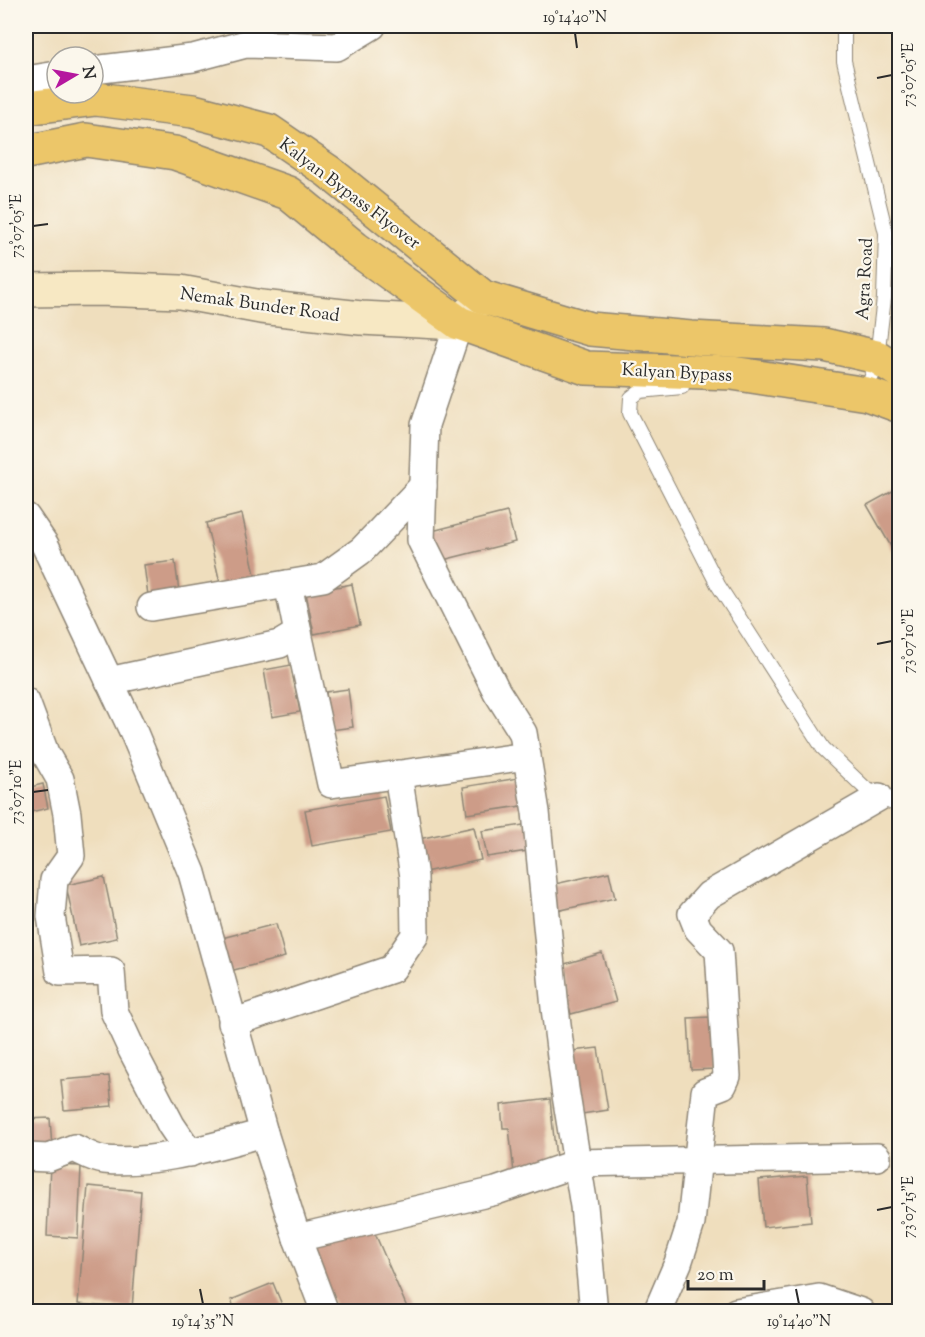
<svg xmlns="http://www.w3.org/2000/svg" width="925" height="1337" font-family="'Sorts Mill Goudy',serif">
	<rect width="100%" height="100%" fill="#fbf7ec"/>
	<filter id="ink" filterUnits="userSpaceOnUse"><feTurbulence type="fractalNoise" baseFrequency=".0167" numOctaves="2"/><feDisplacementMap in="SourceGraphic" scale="12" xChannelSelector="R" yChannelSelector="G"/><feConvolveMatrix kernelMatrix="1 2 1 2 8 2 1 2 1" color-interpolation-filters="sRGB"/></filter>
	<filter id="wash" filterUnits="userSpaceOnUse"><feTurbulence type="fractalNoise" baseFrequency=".008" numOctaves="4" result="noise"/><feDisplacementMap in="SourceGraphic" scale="24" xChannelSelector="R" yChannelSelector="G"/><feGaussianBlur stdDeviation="1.35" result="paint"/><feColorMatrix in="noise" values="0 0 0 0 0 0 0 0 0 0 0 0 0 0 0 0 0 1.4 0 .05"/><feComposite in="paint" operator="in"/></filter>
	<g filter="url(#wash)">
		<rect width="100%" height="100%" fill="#efdebd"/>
		<g id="blocks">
			<g fill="#cd9c88">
				<polygon points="900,487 900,562 867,505"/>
				<polygon points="507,512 515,542 435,562 428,532"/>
				<polygon points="242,514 256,579 221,587 206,523"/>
				<polygon points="175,561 180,599 149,603 144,565"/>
				<polygon points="352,584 360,625 314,634 306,593"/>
				<polygon points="291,665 300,712 272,717 264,670"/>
				<polygon points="348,689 353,727 331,730 326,692"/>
				<polygon points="524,777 528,805 467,814 463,787"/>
				<polygon points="43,784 48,808 26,813 26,788"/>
				<polygon points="384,796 391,832 312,846 305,810"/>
				<polygon points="530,824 534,850 487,857 482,831"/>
				<polygon points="474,827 481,860 420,873 414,840"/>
				<polygon points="609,872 615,898 552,912 546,886"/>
				<polygon points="104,877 117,938 79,946 66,885"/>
				<polygon points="276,924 285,957 222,973 214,940"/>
				<polygon points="602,953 616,1002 571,1014 558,966"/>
				<polygon points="712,1017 715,1069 691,1070 688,1018"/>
				<polygon points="598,1048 608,1110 582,1114 572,1051"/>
				<polygon points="109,1076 112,1106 64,1110 61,1080"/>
				<polygon points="550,1099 557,1168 514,1173 509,1128 503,1128 501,1105"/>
				<polygon points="50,1118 52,1148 26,1149 26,1119"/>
				<polygon points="50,1165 81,1166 78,1238 47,1236"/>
				<polygon points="807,1176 811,1222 763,1227 759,1180"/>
				<polygon points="88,1186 141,1191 132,1309 78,1304"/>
				<polygon points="370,1222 409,1312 337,1312 309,1249"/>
				<polygon points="273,1283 285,1312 236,1312 231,1300"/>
			</g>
		</g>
	</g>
	<g filter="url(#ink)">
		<use href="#blocks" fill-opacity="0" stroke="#8d8474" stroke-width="1.5"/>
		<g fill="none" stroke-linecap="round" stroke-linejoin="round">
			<g stroke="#8d8474" stroke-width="16">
				<g id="lane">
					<polyline points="844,26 844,61 886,233 884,298 877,357 867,394"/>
					<polyline points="682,387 640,391 631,398 630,413 718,585 823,748 865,788 879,797 900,806"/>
				</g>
			</g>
			<g stroke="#8d8474" stroke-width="30">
				<g id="street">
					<polyline points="93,70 193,58 246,44 337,47 372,26"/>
					<polyline points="26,80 57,75"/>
					<polyline points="459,323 425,425 421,540 497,692 523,733 536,812 555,1008 565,1089 584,1206 594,1312"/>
					<polyline points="26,517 45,545 134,733 192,873 264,1133 297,1238 325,1312"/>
					<polyline points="151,607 323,578 362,550 423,486"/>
					<polyline points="298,633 331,784 527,756"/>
					<polyline points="109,681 280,644 298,633 288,584"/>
					<polyline points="26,702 45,753 60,779 67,814 71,856 54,880 51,916 60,972 111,971 114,1011 132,1050 171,1125 190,1153"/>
					<polyline points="232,1023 392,969 415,935 414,877 398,774"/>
					<path d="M26,1157L48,1158L74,1148C83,1152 94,1159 104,1160C156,1165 214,1146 264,1133"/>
					<polyline points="297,1238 496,1191 577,1163 877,1157"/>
					<polyline points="657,1312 678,1263 691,1223 705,1092 723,1085 727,1076 719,951 698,929 692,914 709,895 879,797"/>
					<polyline points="736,1312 819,1298 861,1312"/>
				</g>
			</g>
			<g stroke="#8d8474" stroke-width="36">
				<polyline id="secondary" points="26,290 99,289 180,292 261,307 361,318 459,323 470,312"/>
			</g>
			<g stroke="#8d8474" stroke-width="36">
				<g id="primary">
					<polyline points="26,108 96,99 193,111 269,131 329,172 483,297 590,329 691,338 824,345 877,357 900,372"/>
					<polyline points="26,152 86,140 175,153 288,193 355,248 459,323 586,368 732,373 867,394 900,406"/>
				</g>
			</g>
			<use href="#lane" stroke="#fff" stroke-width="14"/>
			<use href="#street" stroke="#fff" stroke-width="27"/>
			<use href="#secondary" stroke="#f7e8c3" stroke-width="33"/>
			<use href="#primary" stroke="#ecc669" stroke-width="33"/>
		</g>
	</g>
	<path fill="none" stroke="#2b2b2b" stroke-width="2" d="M575,33L577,48M877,78L892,75M33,226L48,224M877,644L892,641M33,792L48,790M877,1210L892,1207M200,1289L203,1304M796,1289L799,1304"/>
	<g text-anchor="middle" stroke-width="4.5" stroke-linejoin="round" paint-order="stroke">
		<g font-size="18" fill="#2b2b2b" stroke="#fbf7ec">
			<text transform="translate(350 193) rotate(37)" y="6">Kalyan Bypass Flyover</text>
			<text transform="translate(864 279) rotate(-87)" y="6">Agra Road</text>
			<text transform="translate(260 304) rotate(8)" y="6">Nemak Bunder Road</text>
			<text transform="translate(677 372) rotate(3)" y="6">Kalyan Bypass</text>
		</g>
	</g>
	<rect width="925" height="1337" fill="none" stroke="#fbf7ec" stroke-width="66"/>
	<g transform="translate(75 75) rotate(80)"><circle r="28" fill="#fbf7ec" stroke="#a8a59f" stroke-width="1.5"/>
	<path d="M0-4.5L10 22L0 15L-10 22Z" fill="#b5179e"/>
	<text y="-9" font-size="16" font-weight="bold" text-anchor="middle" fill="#2b2b2b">N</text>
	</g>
	<path d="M688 1280v9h76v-9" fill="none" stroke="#2b2b2b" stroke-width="3"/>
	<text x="697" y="1280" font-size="18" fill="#2b2b2b" stroke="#fbf7ec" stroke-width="4.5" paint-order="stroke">20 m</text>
	<rect x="33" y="33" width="859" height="1271" fill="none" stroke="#2b2b2b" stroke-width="2"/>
	<g font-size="15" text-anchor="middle" fill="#2b2b2b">
		<text x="575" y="22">19°14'40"N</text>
		<text transform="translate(908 75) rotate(-90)" y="5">73°07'05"E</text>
		<text transform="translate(16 226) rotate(-90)" y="5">73°07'05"E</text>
		<text transform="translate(908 641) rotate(-90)" y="5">73°07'10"E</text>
		<text transform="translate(16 792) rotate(-90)" y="5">73°07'10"E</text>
		<text transform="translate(908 1207) rotate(-90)" y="5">73°07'15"E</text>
		<text x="203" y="1326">19°14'35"N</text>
		<text x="799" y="1326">19°14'40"N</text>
	</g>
</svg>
